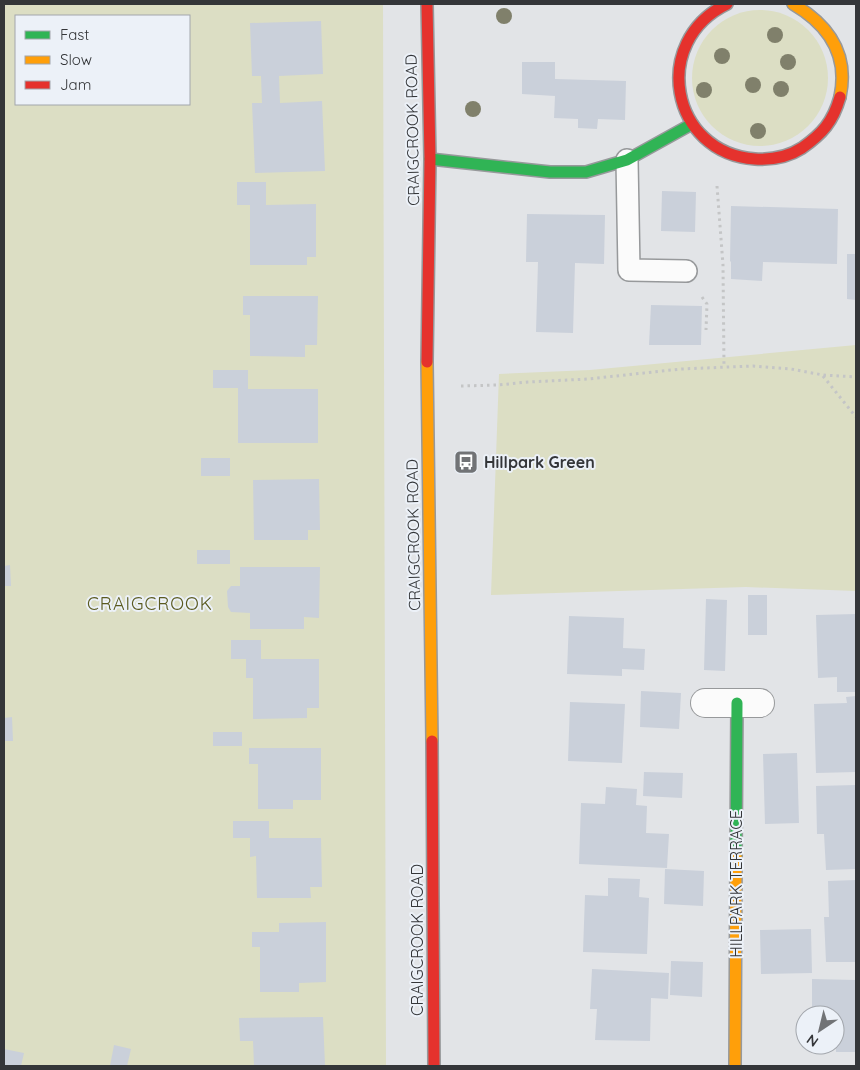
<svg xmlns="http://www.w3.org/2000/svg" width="860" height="1070" font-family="Quicksand,sans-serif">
	<rect width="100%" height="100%" fill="#e2e4e7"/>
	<g fill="#dcdec4" fill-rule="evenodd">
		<path d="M4,4H383L386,1066H4ZM16,16H189V104H16Z"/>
		<circle cx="760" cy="78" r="68"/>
		<polygon points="856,345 856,591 746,587 491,595 499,374 590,370"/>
	</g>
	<g fill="#cad0da">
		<polygon points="321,21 323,74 279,76 280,103 322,101 325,171 255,173 252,103 262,103 261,76 252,76 250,23"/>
		<polygon points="522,62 555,62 555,79 626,81 625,120 598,119 597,129 578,128 578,119 554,118 555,96 522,94"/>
		<polygon points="237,182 266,182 266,205 316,204 316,257 307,257 307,265 250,265 250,205 237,205"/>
		<polygon points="662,191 696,192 695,232 661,231"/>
		<polygon points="731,206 838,209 837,264 763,262 762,281 731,279 731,262 730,261"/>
		<polygon points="527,214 605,215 604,264 575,263 573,333 536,332 538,262 526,262"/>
		<polygon points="847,254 856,254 856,300 847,299"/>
		<polygon points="243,296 318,296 317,345 305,345 305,357 250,356 250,315 243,315"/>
		<polygon points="651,305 702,306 701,345 649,345"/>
		<polygon points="213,370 248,370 248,389 318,389 318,443 238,443 238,388 213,388"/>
		<rect x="201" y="458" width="29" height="18"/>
		<polygon points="319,479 320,530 308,530 308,540 254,540 253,480"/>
		<rect x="197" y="550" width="33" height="14"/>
		<polygon points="10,565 11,586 4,586 4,566"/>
		<polygon points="240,567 320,567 319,618 304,617 304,629 250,629 250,613 231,612 228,607 227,591 231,586 240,586"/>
		<rect x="748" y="595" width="19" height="40"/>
		<polygon points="706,599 727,600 725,671 704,670"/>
		<polygon points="856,614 856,692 837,692 837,677 818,678 816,615"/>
		<polygon points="569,616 624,618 623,648 645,649 644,670 622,669 622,676 567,674"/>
		<polygon points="231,640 261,640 261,659 319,659 319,708 307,708 307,718 253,719 253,678 246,678 246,659 231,659"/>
		<polygon points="641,691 681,693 679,729 640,727"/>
		<polygon points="856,696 856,772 816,773 814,704 847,703 846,697"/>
		<polygon points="570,702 625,704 622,763 568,761"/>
		<polygon points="12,717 13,741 4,741 4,718"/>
		<rect x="213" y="732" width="29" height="14"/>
		<polygon points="249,748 321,748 321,800 293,800 293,809 258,809 258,764 249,764"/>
		<polygon points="797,753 799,823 765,824 763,754"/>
		<polygon points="644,772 683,773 682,798 643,796"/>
		<polygon points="856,785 856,869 826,870 824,834 817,834 816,786"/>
		<polygon points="606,787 637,789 636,805 647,806 646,833 669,834 667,868 579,864 581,803 605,804"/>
		<polygon points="233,821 269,821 269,838 321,838 322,887 310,887 311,898 257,898 256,856 250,857 250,838 233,838"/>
		<polygon points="665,869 704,871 703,906 664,904"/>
		<polygon points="608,878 640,879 639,897 649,898 647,954 583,952 585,895 608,896"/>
		<polygon points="856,880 856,962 826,962 824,917 829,917 828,881"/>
		<polygon points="326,922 326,982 299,983 299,992 260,992 260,947 252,947 252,932 279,932 279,923"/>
		<polygon points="811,929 812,973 761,974 760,930"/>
		<polygon points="671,961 703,962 702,997 670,995"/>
		<polygon points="592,969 669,973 668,999 651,998 650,1041 595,1040 597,1009 590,1009"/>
		<polygon points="812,979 856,980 856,1052 836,1052 835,1015 812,1015"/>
		<polygon points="323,1017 325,1066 254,1066 253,1041 240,1041 239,1018"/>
		<polygon points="114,1045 131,1049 127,1066 110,1066"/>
		<polygon points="4,1049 24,1053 21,1066 4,1066"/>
	</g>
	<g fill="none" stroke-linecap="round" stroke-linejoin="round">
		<g stroke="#97999b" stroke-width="24">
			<polyline id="lane" points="627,160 629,270 686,271"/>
		</g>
		<g stroke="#97999b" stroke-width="30">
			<polyline id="street" points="705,703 760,703"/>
		</g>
		<g stroke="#97999b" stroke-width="14">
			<g id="fast">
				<polyline points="430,159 550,172 586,172 627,160 692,124"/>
				<polyline points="736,855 737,703"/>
			</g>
		</g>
		<g stroke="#97999b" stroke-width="14">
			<g id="slow">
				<path d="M793,4C829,25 849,55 840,97"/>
				<polyline points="427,362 432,741"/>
				<polyline points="735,1066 736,855"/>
			</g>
		</g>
		<g stroke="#97999b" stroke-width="14">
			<g id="jam">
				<polyline points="427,4 430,159 427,362"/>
				<path d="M727,4C650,41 670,153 755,159C772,160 788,157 802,148C822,134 833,122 840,97"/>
				<polyline points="432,741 434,1066"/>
			</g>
		</g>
		<g stroke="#c4c5c6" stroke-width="3" stroke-dasharray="2.5 4" stroke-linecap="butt">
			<polyline points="717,186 723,265 724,367"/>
			<polyline points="702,297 707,304 706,330"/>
			<polyline points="823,376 856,417"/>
			<polyline points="461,386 498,385 528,382 588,379 681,369 753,366 791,369 823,375 856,377"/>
		</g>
		<use href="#lane" stroke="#fbfbfb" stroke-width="21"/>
		<use href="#street" stroke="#fbfbfb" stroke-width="28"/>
		<use href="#fast" stroke="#30b455" stroke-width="11"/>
		<use href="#slow" stroke="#ff9f0a" stroke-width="11"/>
		<use href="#jam" stroke="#e5322d" stroke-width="11"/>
	</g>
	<g fill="#80806b">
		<circle cx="504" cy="16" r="8"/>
		<circle cx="775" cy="35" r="8"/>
		<circle cx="722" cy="56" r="8"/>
		<circle cx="788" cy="62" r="8"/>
		<circle cx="753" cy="85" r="8"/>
		<circle cx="781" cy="89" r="8"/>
		<circle cx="704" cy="90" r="8"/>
		<circle cx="473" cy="109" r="8"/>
		<circle cx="758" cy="131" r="8"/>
	</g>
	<defs>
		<g id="bus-square" transform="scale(1.25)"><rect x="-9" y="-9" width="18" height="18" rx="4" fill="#717376" stroke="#ecf1f8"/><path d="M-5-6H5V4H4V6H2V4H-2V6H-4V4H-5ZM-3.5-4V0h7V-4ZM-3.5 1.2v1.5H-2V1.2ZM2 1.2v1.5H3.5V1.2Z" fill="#fff"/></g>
	</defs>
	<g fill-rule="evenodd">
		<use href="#bus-square" x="466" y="462"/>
	</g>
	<g text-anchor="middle" stroke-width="4" stroke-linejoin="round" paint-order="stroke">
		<g font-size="16" fill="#343639" stroke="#ecf1f8">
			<text transform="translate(412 130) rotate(-91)" y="6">CRAIGCROOK ROAD</text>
			<text transform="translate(413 535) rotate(-91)" y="6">CRAIGCROOK ROAD</text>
			<text transform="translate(736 884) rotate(-90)" y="6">HILLPARK TERRACE</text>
			<text transform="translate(417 940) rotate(-90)" y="6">CRAIGCROOK ROAD</text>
		</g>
		<g font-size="16" font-weight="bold" fill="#343639" stroke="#ecf1f8" text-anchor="start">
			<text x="484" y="468">Hillpark Green</text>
		</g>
		<g font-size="18" letter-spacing="1" fill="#5a5a1f" stroke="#ecf1f8">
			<text x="150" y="610">CRAIGCROOK</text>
		</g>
	</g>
	<rect width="860" height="1070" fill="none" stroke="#343639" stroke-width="10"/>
	<rect x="15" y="15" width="175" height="90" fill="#ecf1f8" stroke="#a2a6ac"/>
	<rect x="25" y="31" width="25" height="8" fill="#30b455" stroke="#a2a6ac"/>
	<text x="60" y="40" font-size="15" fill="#343639">Fast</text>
	<rect x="25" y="56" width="25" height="8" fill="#ff9f0a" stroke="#a2a6ac"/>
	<text x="60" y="65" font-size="15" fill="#343639">Slow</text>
	<rect x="25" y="81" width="25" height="8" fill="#e5322d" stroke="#a2a6ac"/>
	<text x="60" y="90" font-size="15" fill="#343639">Jam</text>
	<g transform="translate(820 1030) rotate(215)"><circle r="24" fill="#ecf1f8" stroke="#a2a6ac"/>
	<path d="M0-4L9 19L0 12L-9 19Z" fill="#717376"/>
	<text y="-8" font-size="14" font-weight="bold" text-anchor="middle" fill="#343639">N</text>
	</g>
</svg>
